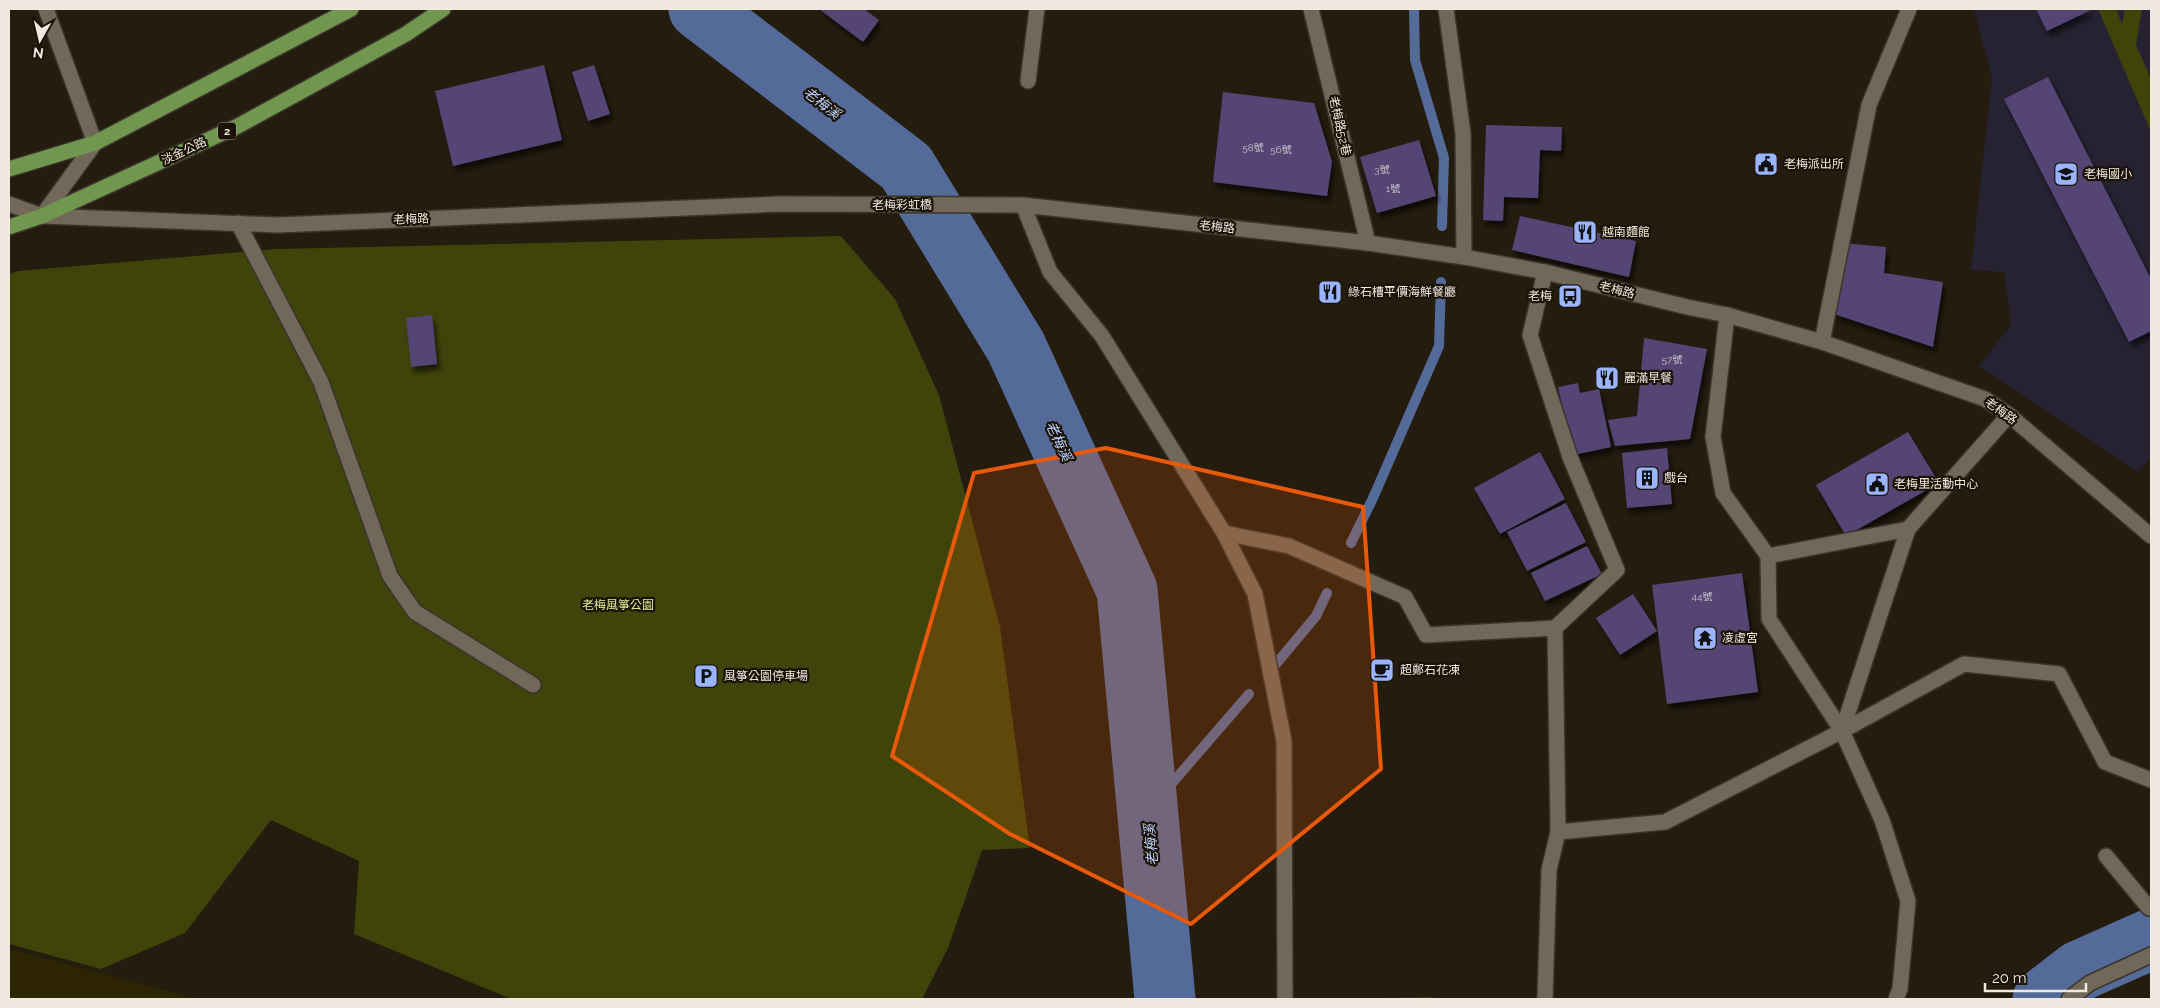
<svg xmlns="http://www.w3.org/2000/svg" width="2160" height="1008" font-family="Raleway,'Noto Sans TC',sans-serif">
	<defs>
		<filter id="shadow"><feDropShadow dx="3" dy="5.5" stdDeviation="2.5" flood-color="#0009"/></filter>
	</defs>
	<rect width="100%" height="100%" fill="#241c0f"/>
	<polygon fill="#262232" points="1974,9 2151,9 2151,458 2138,472 1979,366 2011,325 2004,272 1971,270 1992,78"/>
	<g fill="#3e440a">
		<polygon points="2098,9 2116,9 2122,24 2125,9 2142,9 2136,45 2151,79 2151,132"/>
		<polygon points="841,236 895,299 939,395 1000,627 1030,848 982,850 948,948 922,999 511,999 354,934 359,861 271,820 185,933 101,969 9,944 9,274 18,271 278,249"/>
		<polygon points="1433,997 1433,999 1328,999"/>
	</g>
	<polygon fill="#2c2403" points="9,949 200,999 9,999"/>
	<g fill="none" stroke-linecap="round" stroke-linejoin="round">
		<g stroke="#546a98" stroke-width="10">
			<polyline points="1414,9 1415,60 1444,158 1442,226"/>
			<polyline points="1351,543 1373,498 1439,346 1441,282"/>
			<polyline points="1276,664 1316,616 1327,593"/>
			<polyline points="1148,811 1249,694"/>
		</g>
		<g stroke="#546a98" stroke-width="61">
			<polyline points="699,9 906,167 1016,347 1127,590 1165,999"/>
			<polyline points="2043,999 2079,971 2151,939"/>
		</g>
	</g>
	<g fill="#544574" filter="url(#shadow)">
		<polygon points="819,9 864,9 879,20 863,42"/>
		<polygon points="2036,9 2093,9 2047,31"/>
		<polygon points="544,65 562,140 453,166 435,91"/>
		<polygon points="594,65 610,114 588,121 572,72"/>
		<polygon points="2048,77 2151,279 2151,331 2129,342 2004,99"/>
		<polygon points="1223,92 1314,103 1332,162 1327,196 1213,182"/>
		<polygon points="1486,125 1562,127 1561,151 1540,150 1538,198 1504,197 1503,221 1483,220"/>
		<polygon points="1419,140 1436,196 1377,213 1360,157"/>
		<polygon points="1520,216 1636,241 1629,277 1512,250"/>
		<polygon points="1842,243 1886,247 1884,273 1943,282 1933,347 1834,314"/>
		<polygon points="432,315 437,364 411,367 406,318"/>
		<polygon points="1644,338 1707,349 1690,439 1615,446 1608,420 1637,416"/>
		<polygon points="1578,383 1580,393 1599,389 1611,447 1573,455 1558,387"/>
		<polygon points="1908,432 1939,483 1846,536 1816,485"/>
		<polygon points="1667,448 1672,504 1627,508 1622,453"/>
		<polygon points="1540,452 1565,499 1500,534 1474,488"/>
		<polygon points="1566,503 1586,542 1527,571 1507,532"/>
		<polygon points="1587,546 1602,574 1545,601 1531,573"/>
		<polygon points="1742,573 1758,692 1667,704 1652,585"/>
		<polygon points="1633,594 1657,631 1620,655 1596,618"/>
	</g>
	<g fill="none" stroke-linecap="round" stroke-linejoin="round">
		<g stroke="#3a342d" stroke-width="18">
			<g id="minor">
				<polyline points="1311,9 1368,243"/>
				<polyline points="1446,9 1463,133 1464,257"/>
				<polyline points="1028,81 1037,9"/>
				<polyline points="9,204 42,216 278,225 780,204 1023,205 1368,243 1464,257 1545,272 1687,307 1727,315 1822,342 1985,399 2009,415 2151,536"/>
				<polyline points="1023,205 1050,272 1102,336 1224,533 1255,594 1284,741 1285,999"/>
				<polyline points="42,216 95,143 46,9"/>
				<polyline points="238,223 321,382 390,576 415,612 533,685"/>
				<polyline points="1545,272 1530,335 1570,457 1617,570 1555,628"/>
				<polyline points="1727,315 1713,437 1723,493 1768,556 1908,529"/>
				<polyline points="1822,342 1869,105 1909,9"/>
				<polyline points="1224,533 1289,546 1405,597 1426,635 1555,628 1558,832 1665,822 1842,731 1964,664 2059,674 2105,762 2151,780"/>
				<polyline points="1768,556 1769,619 1842,731"/>
				<polyline points="2106,856 2149,908 2151,906"/>
				<polyline points="1545,999 1549,870 1558,832"/>
				<polyline points="1896,999 1900,989 1908,901 1882,820 1842,731 1908,529 2009,415"/>
				<polyline points="2069,999 2090,983 2151,955"/>
			</g>
		</g>
		<g stroke="#3a342d" stroke-width="18">
			<g id="major">
				<polyline points="9,169 95,143 351,9"/>
				<polyline points="9,227 42,216 238,126 406,34 443,9"/>
			</g>
		</g>
		<use href="#minor" stroke="#726859" stroke-width="15"/>
		<use href="#major" stroke="#71964e" stroke-width="15"/>
	</g>
	<path fill="#e8590c" fill-opacity="0.2" stroke="#e8590c" stroke-width="4" stroke-linejoin="round" d="M1106,448L1363,507L1381,769L1191,924L1010,834L892,756L974,473Z"/>
	<defs>
		<g id="civic-square" transform="scale(1.25)"><rect x="-9" y="-9" width="18" height="18" rx="4" fill="#9ab5fd" stroke="#1b1307"/><path d="M-.6-6.5H3V-4.5H.6V-3L4-1V1h2V6H-6V1h2V-1L-.6-3ZM-1.2 2.5V6h2.4V2.5Z" fill="#111"/></g>
		<g id="school-square" transform="scale(1.25)"><rect x="-9" y="-9" width="18" height="18" rx="4" fill="#9ab5fd" stroke="#1b1307"/><path d="M0-5L7-2L0 1L-7-2ZM-4 1L0 2.5L4 1V4Q0 6-4 4Z" fill="#111"/></g>
		<g id="restaurant-square" transform="scale(1.25)"><rect x="-9" y="-9" width="18" height="18" rx="4" fill="#9ab5fd" stroke="#1b1307"/><path d="M-5-6h1v4h1v-4h1v4h1v-4h1v5L-1.5 .5V6h-2V.5L-5-1ZM5-6V6H3V1.5H1.5Q1.5-4 5-6Z" fill="#111"/></g>
		<g id="bus-square" transform="scale(1.25)"><rect x="-9" y="-9" width="18" height="18" rx="4" fill="#9ab5fd" stroke="#1b1307"/><path d="M-5-6H5V4H4V6H2V4H-2V6H-4V4H-5ZM-3.5-4V0h7V-4ZM-3.5 1.2v1.5H-2V1.2ZM2 1.2v1.5H3.5V1.2Z" fill="#111"/></g>
		<g id="building-square" transform="scale(1.25)"><rect x="-9" y="-9" width="18" height="18" rx="4" fill="#9ab5fd" stroke="#1b1307"/><path d="M-4-6H4V6H1V3H-1V6H-4ZM-2.5-4.3h1.7v1.8h-1.7ZM.8-4.3h1.7v1.8H.8ZM-2.5-1h1.7V.8h-1.7ZM.8-1h1.7V.8H.8Z" fill="#111"/></g>
		<g id="temple-square" transform="scale(1.25)"><rect x="-9" y="-9" width="18" height="18" rx="4" fill="#9ab5fd" stroke="#1b1307"/><path d="M0-6L5-2H3V0L6.5 2.5H4V6H1.5V3h-3V6H-4V2.5H-6.5L-3 0V-2H-5Z" fill="#111"/></g>
		<g id="cafe-square" transform="scale(1.25)"><rect x="-9" y="-9" width="18" height="18" rx="4" fill="#9ab5fd" stroke="#1b1307"/><path d="M-5.5-4.5H6V0H3Q3 3.5 0 3.5H-2.5Q-5.5 3.5-5.5 0ZM3-3.2v2h1.7v-2ZM-6 4.5H4V6H-6Z" fill="#111"/></g>
		<g id="parking-square" transform="scale(1.25)"><rect x="-9" y="-9" width="18" height="18" rx="4" fill="#9ab5fd" stroke="#1b1307"/><path d="M-3.5-5.5H1a3.5 3.5 0 0 1 0 7H-1V5.5H-3.5ZM-1-3.4V-.6H.8a1.4 1.4 0 0 0 0-2.8Z" fill="#111"/></g>
	</defs>
	<g fill-rule="evenodd">
		<use href="#civic-square" x="1766" y="164"/>
		<use href="#school-square" x="2066" y="174"/>
		<use href="#restaurant-square" x="1585" y="232"/>
		<use href="#restaurant-square" x="1330" y="292"/>
		<use href="#bus-square" x="1570" y="296"/>
		<use href="#restaurant-square" x="1607" y="378"/>
		<use href="#building-square" x="1647" y="478"/>
		<use href="#civic-square" x="1877" y="484"/>
		<use href="#temple-square" x="1705" y="638"/>
		<use href="#cafe-square" x="1382" y="670"/>
		<use href="#parking-square" x="706" y="676"/>
	</g>
	<g text-anchor="middle" stroke-width="4.5" stroke-linejoin="round" paint-order="stroke">
		<g font-size="10" fill="#c8c0c5">
			<text x="1253" y="151">58號</text>
			<text x="1281" y="153">56號</text>
			<text x="1382" y="173">3號</text>
			<text x="1393" y="192">1號</text>
			<text x="1672" y="363">57號</text>
			<text x="1702" y="600">44號</text>
		</g>
		<rect fill="#1b1307" stroke="#afa99f" stroke-width="1" x="218" y="122.5" width="18" height="17" rx="4"/>
		<g font-size="11" font-weight="bold" fill="#efe9e0">
			<text x="227" y="135">2</text>
		</g>
		<g font-size="12" fill="#efe9e0" stroke="#1b1307">
			<text transform="translate(1340 126) rotate(77)" y="4">老梅路52巷</text>
			<text transform="translate(184 151) rotate(-25)" y="4">淡金公路</text>
			<text x="902" y="209">老梅彩虹橋</text>
			<text transform="translate(411 219) rotate(-2)" y="4">老梅路</text>
			<text transform="translate(1217 227) rotate(6)" y="4">老梅路</text>
			<text transform="translate(1617 290) rotate(14)" y="4">老梅路</text>
			<text transform="translate(2001 411) rotate(35)" y="4">老梅路</text>
		</g>
		<g font-size="12" fill="#efe9e0" stroke="#1b1307" text-anchor="start">
			<text x="1784" y="168">老梅派出所</text>
			<text x="2084" y="178">老梅國小</text>
			<text x="1602" y="236">越南麵館</text>
			<text x="1348" y="296">綠石槽平價海鮮餐廳</text>
			<text x="1552" y="300" text-anchor="end">老梅</text>
			<text x="1624" y="382">麗滿早餐</text>
			<text x="1664" y="482">戲台</text>
			<text x="1894" y="488">老梅里活動中心</text>
			<text x="1722" y="642">凌虛宮</text>
			<text x="1400" y="674">超鄭石花凍</text>
			<text x="724" y="680">風箏公園停車場</text>
		</g>
		<g font-size="12" fill="#dfeb97" stroke="#1b1307">
			<text x="618" y="609">老梅風箏公園</text>
		</g>
		<g font-size="14" font-style="italic" fill="#bbd1fc" stroke="#1b1307">
			<text transform="translate(822 103) rotate(37)" y="5">老梅溪</text>
			<text transform="translate(1059 441) rotate(65)" y="5">老梅溪</text>
			<text transform="translate(1151 845) rotate(-95)" y="5">老梅溪</text>
		</g>
	</g>
	<rect width="2160" height="1008" fill="none" stroke="#efe9e0" stroke-width="20"/>
	<g transform="translate(40 40) rotate(188)" stroke="#1b1307" stroke-width="4" paint-order="stroke">
	<path d="M0-4L9 19L0 12L-9 19Z" fill="#efe9e0"/>
	<text y="-8" font-size="14" font-weight="bold" text-anchor="middle" fill="#efe9e0">N</text>
	</g>
	<path d="M1985 983v8h101v-8" fill="none" stroke="#efe9e0" stroke-width="2.5"/>
	<text x="1992" y="983" font-size="15" fill="#efe9e0" stroke="#1b1307" stroke-width="4" paint-order="stroke">20 m</text>
</svg>
